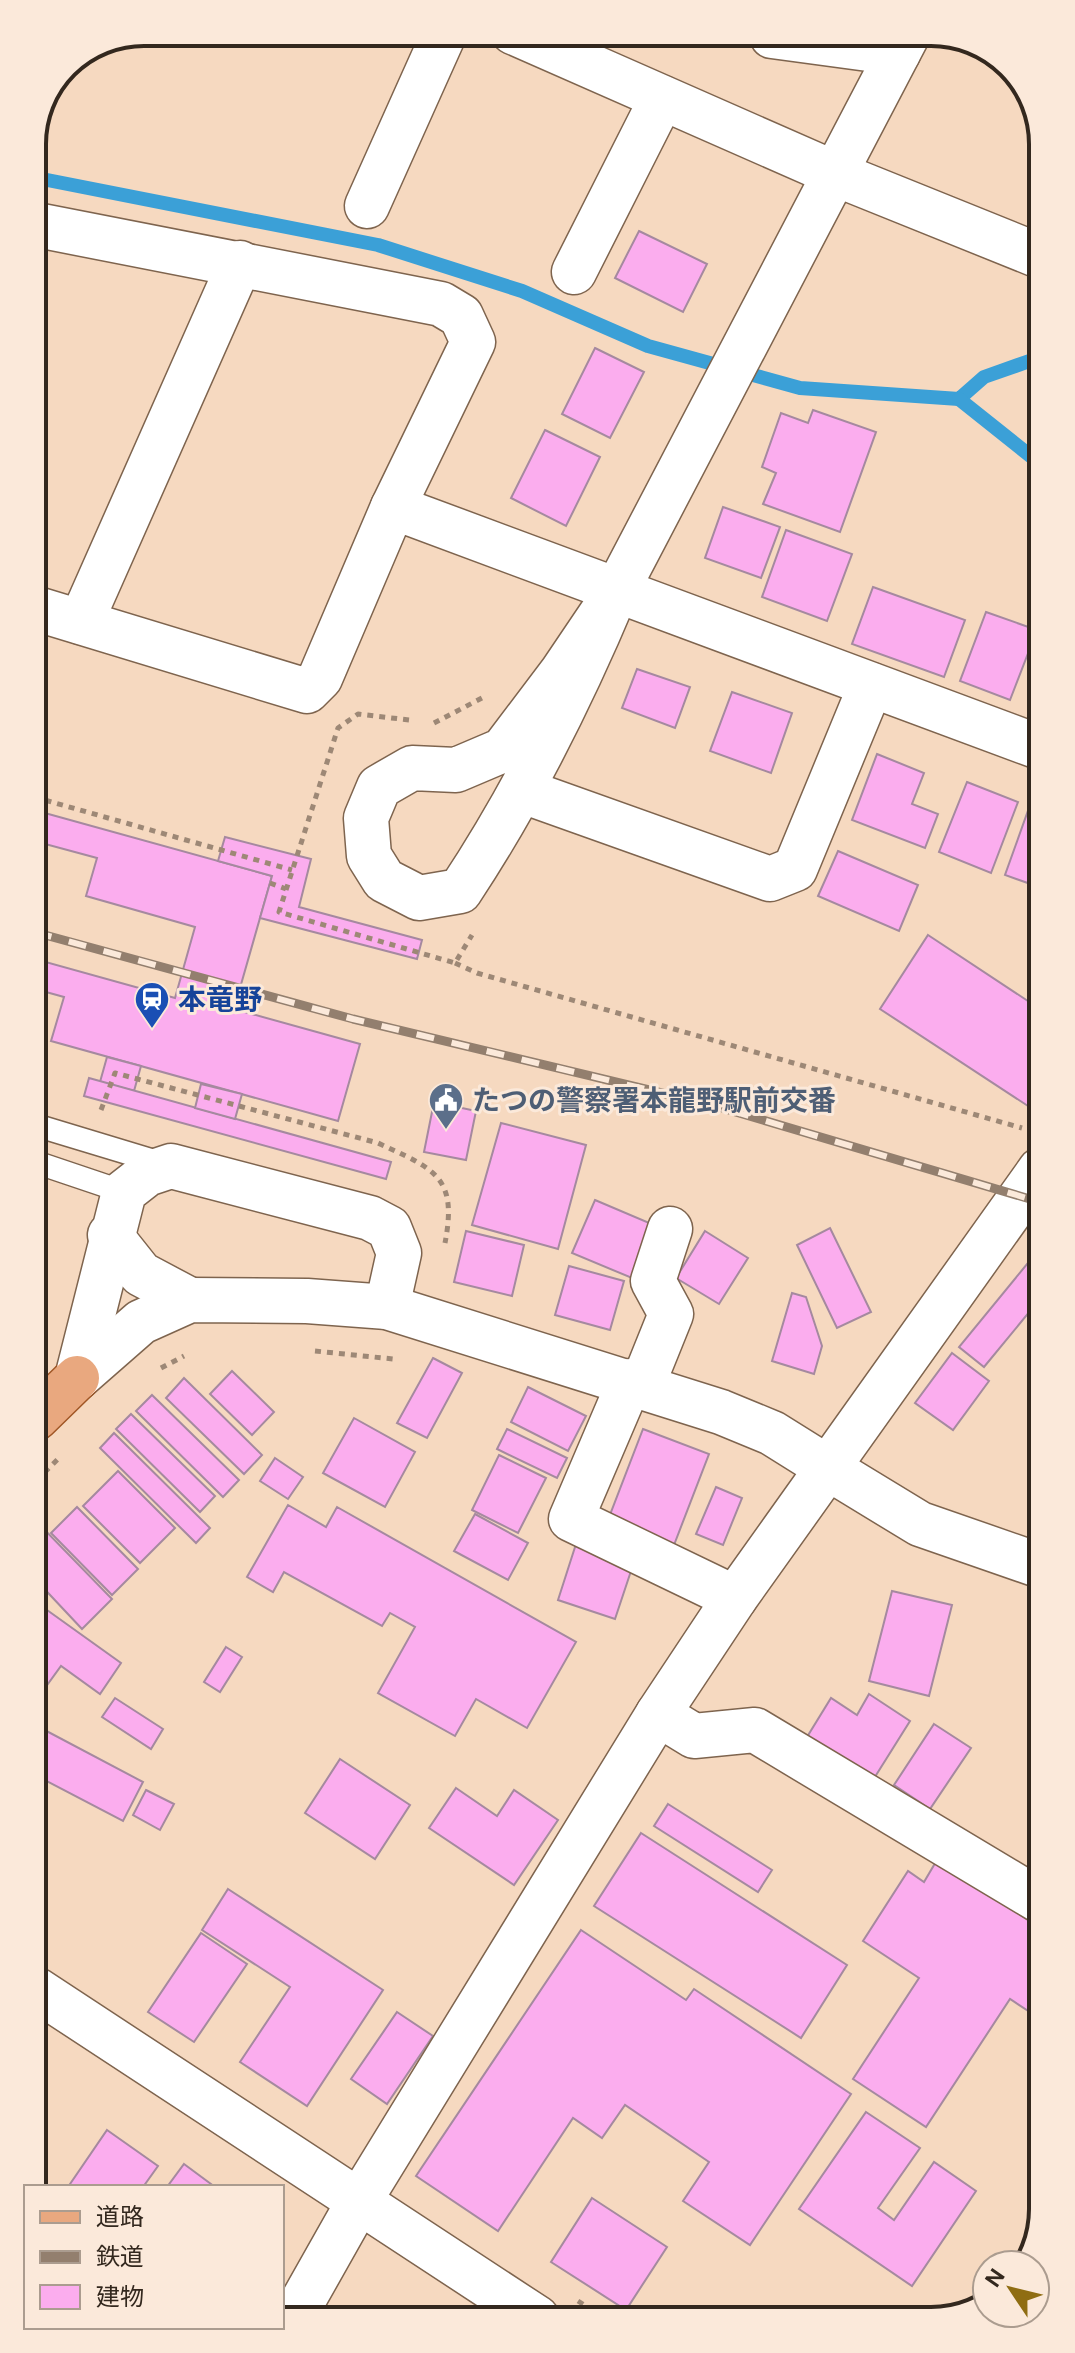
<svg xmlns="http://www.w3.org/2000/svg" width="1075" height="2353" font-family="'DM Sans','Noto Sans JP',sans-serif">
	<rect width="100%" height="100%" fill="#f6d9c0"/>
	<g fill="none" stroke-linecap="round" stroke-linejoin="round">
		<g stroke="#3ba0d7" stroke-width="14">
			<polyline points="32,177 378,245 522,291 648,346 800,388 959,399 984,377 1038,358"/>
			<polyline points="959,399 1038,462"/>
		</g>
	</g>
	<g fill="#fbadee" stroke="#a5899f" stroke-width="2">
		<polygon points="639,231 707,264 683,312 615,278"/>
		<polygon points="595,348 644,372 610,438 562,414"/>
		<polygon points="813,410 876,432 840,532 763,504 776,473 762,467 781,413 808,423"/>
		<polygon points="545,430 600,457 566,526 511,498"/>
		<polygon points="723,507 780,527 761,578 705,558"/>
		<polygon points="786,530 852,554 827,621 762,597"/>
		<polygon points="873,587 965,620 944,677 852,644"/>
		<polygon points="986,612 1037,630 1010,700 960,681"/>
		<polygon points="637,669 690,687 675,728 622,708"/>
		<polygon points="732,692 792,713 771,773 710,751"/>
		<polygon points="877,754 924,773 912,804 938,814 925,848 852,820"/>
		<polygon points="967,782 1018,802 991,873 939,852"/>
		<polygon points="1035,791 1039,793 1039,887 1005,875"/>
		<polygon points="34,810 272,876 234,1009 360,1044 338,1121 51,1041 64,997 35,989 35,959 175,998 195,927 86,896 97,858 34,841"/>
		<polygon points="225,837 311,859 299,907 422,940 417,959 260,918 272,876 218,861"/>
		<polygon points="838,851 918,885 899,931 818,896"/>
		<polygon points="928,935 1040,1009 1040,1095 1031,1108 880,1009"/>
		<polygon points="107,1057 141,1066 134,1091 100,1082"/>
		<polygon points="89,1078 391,1162 386,1179 84,1096"/>
		<polygon points="201,1084 242,1094 235,1119 195,1108"/>
		<polygon points="434,1102 476,1111 466,1160 424,1152"/>
		<polygon points="501,1123 586,1145 558,1249 472,1225"/>
		<polygon points="595,1200 654,1225 632,1278 572,1253"/>
		<polygon points="830,1228 871,1312 837,1328 797,1245"/>
		<polygon points="466,1231 524,1245 512,1296 454,1282"/>
		<polygon points="705,1231 748,1258 719,1304 676,1278"/>
		<polygon points="1032,1258 1040,1265 1040,1299 984,1367 959,1347"/>
		<polygon points="569,1266 624,1281 610,1330 555,1315"/>
		<polygon points="792,1293 806,1297 822,1346 814,1374 772,1361"/>
		<polygon points="952,1353 989,1381 953,1430 915,1403"/>
		<polygon points="433,1358 462,1373 427,1438 397,1423"/>
		<polygon points="232,1371 274,1412 252,1435 210,1394"/>
		<polygon points="184,1378 262,1455 244,1474 166,1398"/>
		<polygon points="528,1387 586,1416 568,1451 511,1422"/>
		<polygon points="152,1395 239,1480 223,1497 136,1411"/>
		<polygon points="131,1414 215,1496 200,1512 116,1429"/>
		<polygon points="354,1418 415,1452 385,1507 323,1473"/>
		<polygon points="507,1429 567,1458 557,1478 497,1449"/>
		<polygon points="643,1429 709,1454 674,1545 608,1520"/>
		<polygon points="114,1433 210,1528 196,1543 100,1448"/>
		<polygon points="499,1455 546,1478 518,1533 472,1510"/>
		<polygon points="275,1458 303,1477 288,1499 260,1481"/>
		<polygon points="118,1471 175,1528 140,1563 83,1506"/>
		<polygon points="716,1487 742,1498 723,1545 696,1534"/>
		<polygon points="288,1505 326,1527 337,1507 576,1642 527,1728 476,1699 455,1736 378,1693 415,1627 390,1613 382,1626 284,1572 273,1592 247,1577"/>
		<polygon points="77,1507 138,1569 112,1595 51,1533"/>
		<polygon points="475,1514 528,1543 508,1580 454,1551"/>
		<polygon points="36,1521 112,1599 82,1629 36,1580"/>
		<polygon points="576,1544 634,1562 615,1619 558,1600"/>
		<polygon points="892,1591 952,1605 929,1696 869,1681"/>
		<polygon points="47,1610 121,1663 100,1694 61,1666 37,1699 36,1624"/>
		<polygon points="226,1647 242,1657 220,1692 204,1682"/>
		<polygon points="869,1694 910,1721 873,1780 807,1737 831,1698 857,1715"/>
		<polygon points="115,1698 163,1729 151,1749 102,1717"/>
		<polygon points="934,1724 971,1748 930,1809 894,1785"/>
		<polygon points="37,1726 143,1782 123,1821 37,1776"/>
		<polygon points="340,1759 410,1805 375,1859 305,1813"/>
		<polygon points="456,1788 497,1816 514,1790 558,1820 514,1885 429,1828"/>
		<polygon points="146,1790 174,1804 160,1830 133,1815"/>
		<polygon points="668,1804 772,1870 758,1892 654,1826"/>
		<polygon points="641,1833 847,1965 801,2038 594,1906"/>
		<polygon points="937,1860 1042,1929 1042,2020 1010,1999 926,2127 853,2079 919,1978 863,1941 908,1871 924,1882"/>
		<polygon points="228,1889 383,1990 307,2106 240,2062 290,1987 202,1930"/>
		<polygon points="581,1930 686,2000 694,1989 851,2094 750,2245 683,2201 709,2162 625,2105 602,2138 573,2118 498,2231 416,2176"/>
		<polygon points="201,1933 247,1964 194,2042 148,2012"/>
		<polygon points="397,2012 433,2036 387,2104 351,2079"/>
		<polygon points="866,2112 920,2148 878,2208 894,2220 934,2162 976,2191 912,2286 799,2209"/>
		<polygon points="107,2130 158,2166 143,2187 68,2187"/>
		<polygon points="184,2164 215,2187 167,2187"/>
		<polygon points="592,2198 667,2247 626,2310 551,2262"/>
	</g>
	<g fill="none" stroke-linecap="round" stroke-linejoin="round">
		<g stroke="#7e644e" stroke-width="25">
			<g id="lane">
				<polyline points="35,1125 164,1164"/>
				<polyline points="35,1162 124,1192"/>
			</g>
		</g>
		<g stroke="#7e644e" stroke-width="47">
			<g id="street">
				<polyline points="513,32 836,174 1037,255"/>
				<polyline points="770,32 772,36 898,53"/>
				<polyline points="367,206 445,32"/>
				<polyline points="32,224 441,304 461,316 473,342 393,507"/>
				<polyline points="574,272 662,98"/>
				<path d="M616,592C572,697 523,796 460,891L419,898L384,880L369,856L366,818L379,787L412,768L456,770L503,750L562,672Z"/>
				<polyline points="34,608 307,691 320,678 393,507 1039,747"/>
				<polyline points="81,622 240,263"/>
				<polyline points="523,791 770,879 795,869 871,685"/>
				<polyline points="110,1235 141,1274 190,1300"/>
				<polyline points="77,1378 124,1192 147,1174 171,1166 370,1218 389,1228 399,1253 387,1307"/>
				<polyline points="630,1381 571,1519 735,1598"/>
				<polyline points="642,1386 671,1314 653,1281 670,1229"/>
				<polyline points="828,1468 920,1524 1041,1566"/>
				<polyline points="658,1714 694,1736 755,1730 1042,1902"/>
				<polyline points="292,2320 358,2203 658,1714 735,1598 1040,1170"/>
			</g>
		</g>
		<g stroke="#7e644e" stroke-width="47">
			<g id="secondary">
				<polyline points="616,592 909,32"/>
				<polyline points="77,1378 141,1322 190,1300 307,1301 387,1307 721,1412 772,1433 828,1468"/>
				<polyline points="37,1990 537,2318"/>
			</g>
		</g>
		<g stroke="#a05625" stroke-width="47">
			<polyline id="primary" points="36,1418 77,1378"/>
		</g>
		<g stroke="#9d8876" stroke-width="5" stroke-dasharray="6 6" stroke-linecap="butt">
			<polyline points="409,720 358,714 338,728 279,912 455,963 472,935"/>
			<polyline points="434,723 482,698"/>
			<polyline points="34,797 292,870"/>
			<polyline points="270,883 286,889"/>
			<polyline points="455,963 477,973 1022,1128"/>
			<path d="M101,1110L115,1073L378,1143C434,1169 458,1176 445,1243"/>
			<polyline points="315,1351 393,1359"/>
			<polyline points="161,1368 184,1356"/>
			<polyline points="36,1481 58,1459"/>
			<polyline points="578,2301 603,2317"/>
		</g>
		<use href="#lane" stroke="#fff" stroke-width="22"/>
		<use href="#street" stroke="#fff" stroke-width="44"/>
		<use href="#secondary" stroke="#fff" stroke-width="44"/>
		<use href="#primary" stroke="#e9a87f" stroke-width="44"/>
		<g stroke="#937f6e" stroke-width="9">
			<polyline id="rail" points="34,932 353,1019 712,1105 1040,1202"/>
		</g>
		<use href="#rail" stroke="#fbe9da" stroke-width="6" stroke-dasharray="18" stroke-linecap="butt"/>
	</g>
	<defs>
		<g id="station-pin" transform="scale(1.8)"><path d="M0 17L-7.5 6A9.5 9.5 0 1 1 7.5 6Z" fill="#1a4fb4" stroke="#fbe9da"/><path d="M-3-6H3Q5-6 5-4V2Q5 4 3 4L4.5 6H3L1.5 4h-3L-3 6H-4.5L-3 4Q-5 4-5 2V-4Q-5-6-3-6ZM-3.5-4v3h7v-3ZM-3.5 1v1.5H-2V1ZM2 1v1.5H3.5V1Z" fill="#fff"/></g>
		<g id="civic-pin" transform="scale(1.8)"><path d="M0 17L-7.5 6A9.5 9.5 0 1 1 7.5 6Z" fill="#5c6f8a" stroke="#fbe9da"/><path d="M-.6-6.5H3V-4.5H.6V-3L4-1V1h2V6H-6V1h2V-1L-.6-3ZM-1.2 2.5V6h2.4V2.5Z" fill="#fff"/></g>
	</defs>
	<g fill-rule="evenodd">
		<use href="#station-pin" x="152" y="999"/>
		<use href="#civic-pin" x="446" y="1100"/>
	</g>
	<g text-anchor="middle" stroke-width="6" stroke-linejoin="round" paint-order="stroke">
		<g font-size="28" font-weight="bold" fill="#164399" stroke="#fbe9da" text-anchor="start">
			<text x="178" y="1009">本竜野</text>
		</g>
		<g font-size="28" font-weight="bold" fill="#4e5e75" stroke="#fbe9da" text-anchor="start">
			<text x="472" y="1110">たつの警察署本龍野駅前交番</text>
		</g>
	</g>
	<path d="M0 0H1075V2353H0ZM144 46H931A98 98 0 0 1 1029 144V2209A98 98 0 0 1 931 2307H144A98 98 0 0 1 46 2209V144A98 98 0 0 1 144 46Z" fill="#fbe9da" fill-rule="evenodd"/>
	<path fill="none" stroke="#33281e" stroke-width="4" d="M144 46H931A98 98 0 0 1 1029 144V2209A98 98 0 0 1 931 2307H144A98 98 0 0 1 46 2209V144A98 98 0 0 1 144 46Z"/>
	<rect x="24" y="2185" width="260" height="144" fill="#fbe9da" stroke="#ab9c8f" stroke-width="2"/>
	<rect x="40" y="2211" width="40" height="12" fill="#e9a87f" stroke="#ab9c8f" stroke-width="2"/>
	<text x="96" y="2225" font-size="24" fill="#33281e">道路</text>
	<rect x="40" y="2251" width="40" height="12" fill="#937f6e" stroke="#ab9c8f" stroke-width="2"/>
	<text x="96" y="2265" font-size="24" fill="#33281e">鉄道</text>
	<rect x="40" y="2285" width="40" height="24" fill="#fbadee" stroke="#ab9c8f" stroke-width="2"/>
	<text x="96" y="2305" font-size="24" fill="#33281e">建物</text>
	<g transform="translate(1011 2289) rotate(305)"><circle r="38" fill="#fbe9da" stroke="#ab9c8f" stroke-width="2"/>
	<path d="M0-6L14 30L0 20L-14 30Z" fill="#8f6d12"/>
	<text y="-12" font-size="22" font-weight="bold" text-anchor="middle" fill="#33281e">N</text>
	</g>
</svg>
